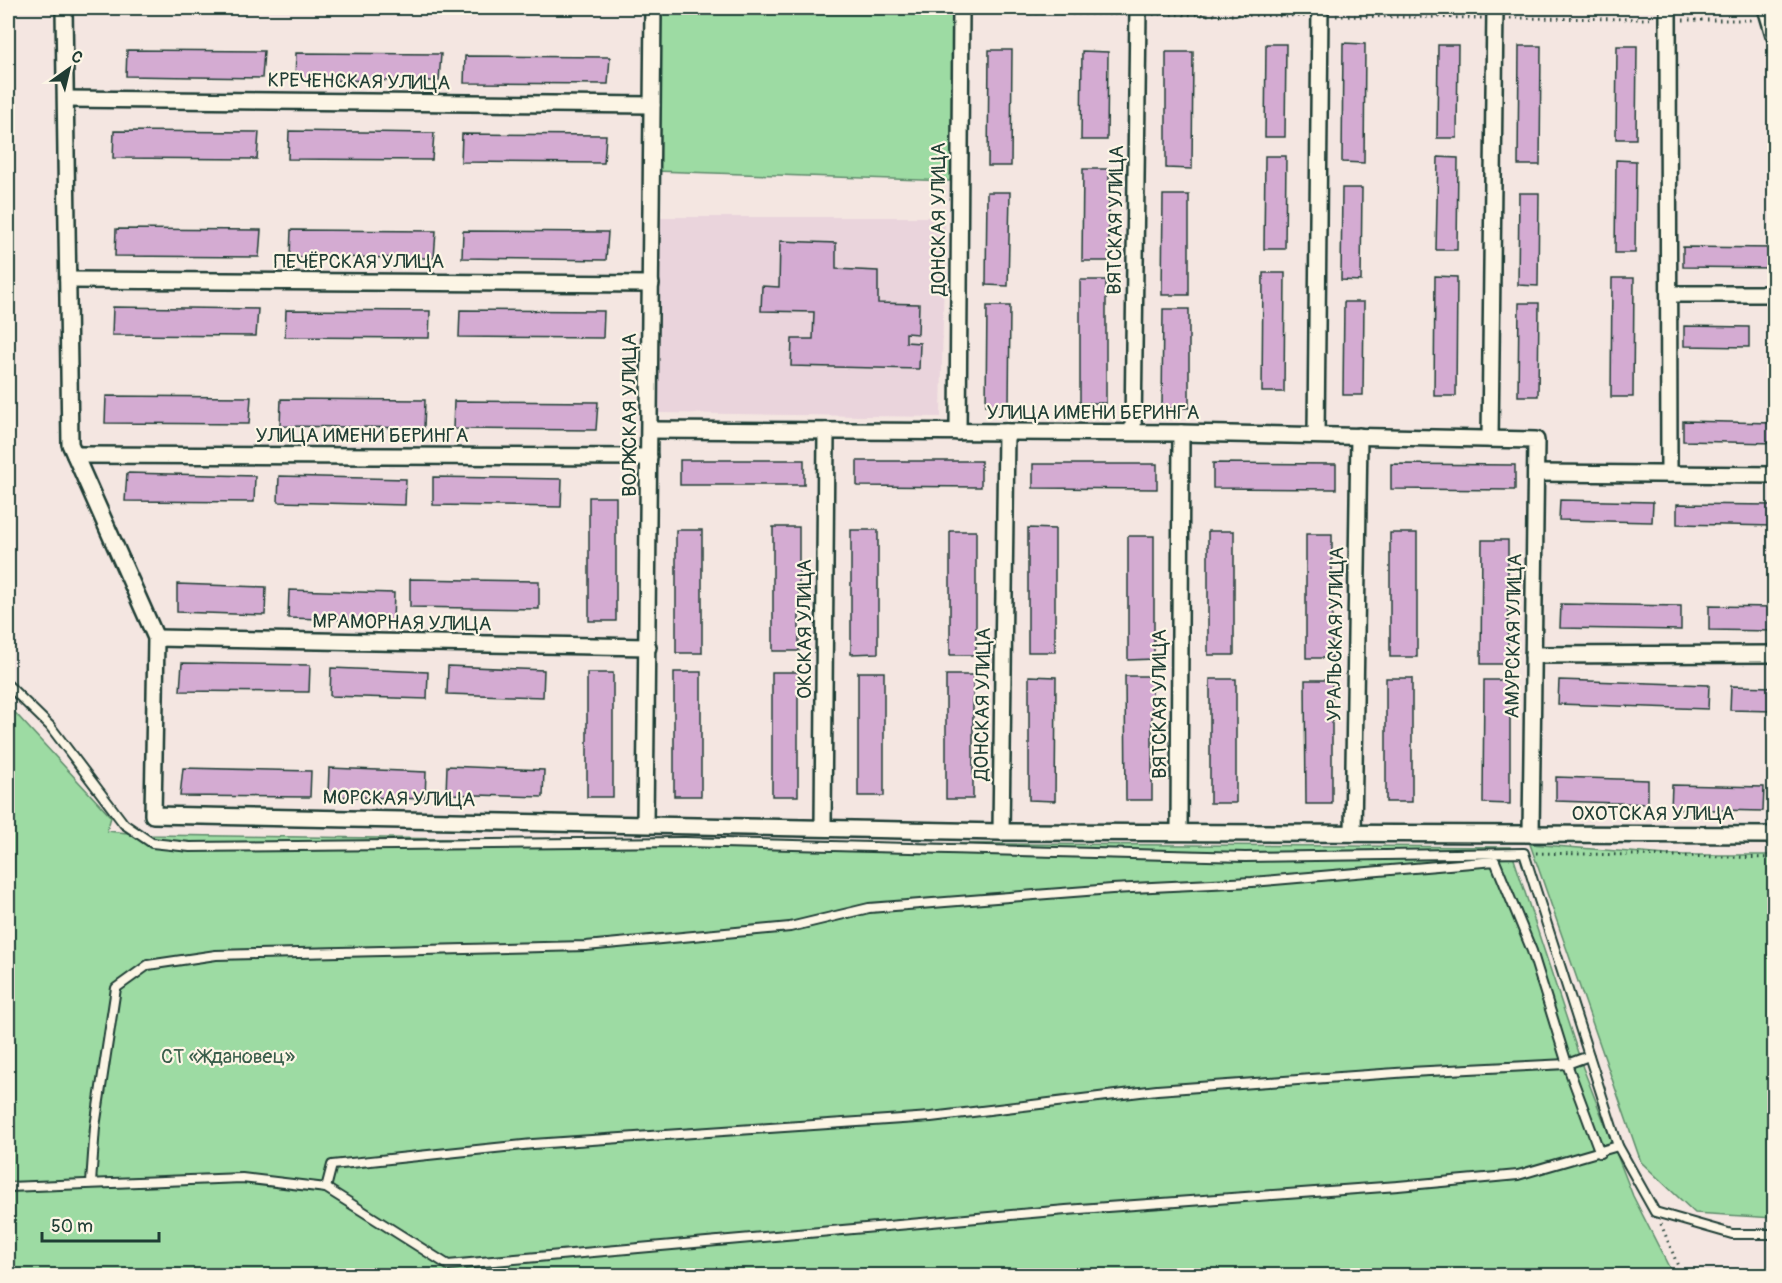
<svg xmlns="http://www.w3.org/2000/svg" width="1782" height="1283" font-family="Pangolin,sans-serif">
	<rect width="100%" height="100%" fill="#f4e6e1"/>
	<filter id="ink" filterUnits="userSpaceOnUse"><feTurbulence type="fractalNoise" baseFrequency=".0167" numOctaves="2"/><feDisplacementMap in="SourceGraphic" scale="12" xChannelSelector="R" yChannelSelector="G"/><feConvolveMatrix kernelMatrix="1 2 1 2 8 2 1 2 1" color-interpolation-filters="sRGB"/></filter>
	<g filter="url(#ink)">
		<polygon fill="#ead4dc" points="659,217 945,217 941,417 657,413"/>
		<g fill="#9ddba3" stroke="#5e8c6c" stroke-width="1.5">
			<polygon points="662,8 956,8 950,181 656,171"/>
			<polygon points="8,705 111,817 107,831 150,835 684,842 1510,847 1583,1068 1633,1196 1673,1275 8,1275 8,822 12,822 8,804"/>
			<polygon points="1530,844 1667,855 1774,855 1774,1218 1695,1213 1641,1162"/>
		</g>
		<g fill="#d4abd2" stroke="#1f3d34" stroke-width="1.5">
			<polygon points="1343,43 1365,44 1364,163 1342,162"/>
			<polygon points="1266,44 1286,44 1285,137 1265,137"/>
			<polygon points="1438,45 1458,45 1457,138 1437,138"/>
			<polygon points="1519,46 1541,46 1540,165 1518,165"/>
			<polygon points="1617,46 1637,46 1636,139 1616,139"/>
			<polygon points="127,50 264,51 262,78 126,76"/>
			<polygon points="989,50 1012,50 1011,166 988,166"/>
			<polygon points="1082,51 1108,52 1107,140 1081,140"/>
			<polygon points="1166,52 1193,52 1192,169 1166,168"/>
			<polygon points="296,53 441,54 439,81 295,80"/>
			<polygon points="465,56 610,57 608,84 464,83"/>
			<polygon points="114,131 259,132 257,159 113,158"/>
			<polygon points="289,131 434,133 432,160 288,159"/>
			<polygon points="462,134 606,135 604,163 461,162"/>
			<polygon points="1265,156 1286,156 1285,249 1264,249"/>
			<polygon points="1438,157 1458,158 1457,250 1436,250"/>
			<polygon points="1616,160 1636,161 1635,253 1615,253"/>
			<polygon points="1083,169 1109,169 1109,261 1082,261"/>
			<polygon points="1342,188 1362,188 1361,281 1341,280"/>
			<polygon points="987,192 1010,192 1008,286 986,285"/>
			<polygon points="1519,193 1539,193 1538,286 1518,285"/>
			<polygon points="1163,195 1189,195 1189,295 1162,295"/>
			<polygon points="116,229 261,230 259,257 115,256"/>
			<polygon points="291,230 436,231 434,258 290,257"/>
			<polygon points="463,231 608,232 606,260 462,258"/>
			<polygon points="780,241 836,243 836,269 878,271 878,303 919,304 918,334 906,333 906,342 920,343 919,369 791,366 792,339 813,339 814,312 761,311 762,286 779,287"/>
			<polygon points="1683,247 1774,248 1774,268 1683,267"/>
			<polygon points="1263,273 1285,273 1284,392 1262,392"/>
			<polygon points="1435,276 1457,277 1456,396 1434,396"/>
			<polygon points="1612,278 1634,278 1633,397 1611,397"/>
			<rect x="1080" y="280" width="26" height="123"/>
			<polygon points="1344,302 1364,302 1363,395 1343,395"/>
			<polygon points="1519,303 1539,303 1538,396 1518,396"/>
			<polygon points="987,306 1010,306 1009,406 986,406"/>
			<polygon points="113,307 258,309 256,336 112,335"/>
			<polygon points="1163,309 1189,309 1189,408 1162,408"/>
			<polygon points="286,310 430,311 429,338 285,337"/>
			<polygon points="460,310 604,311 603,338 459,337"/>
			<polygon points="1684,326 1749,327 1749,347 1684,346"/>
			<polygon points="106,396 251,397 249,424 105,423"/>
			<polygon points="281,399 425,400 424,428 280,426"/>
			<polygon points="454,401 598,402 596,430 453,429"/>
			<polygon points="1683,421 1774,423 1774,443 1683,441"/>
			<rect x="680" y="460" width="124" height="25"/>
			<polygon points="857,461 981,461 981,487 857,486"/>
			<polygon points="1213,463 1336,464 1336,489 1213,488"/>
			<polygon points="1033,464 1157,464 1157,489 1033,488"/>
			<polygon points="1391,464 1515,465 1515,490 1391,489"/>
			<polygon points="127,473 255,476 254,502 125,501"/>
			<polygon points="279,476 406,479 405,505 278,502"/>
			<polygon points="433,477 562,479 561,507 433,505"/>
			<rect x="589" y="497" width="27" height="124"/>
			<polygon points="1560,500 1653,502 1652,522 1559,520"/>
			<polygon points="1677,504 1774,505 1774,526 1677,524"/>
			<rect x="773" y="527" width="26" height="124"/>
			<polygon points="1028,528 1055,529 1055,652 1028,652"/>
			<rect x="676" y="530" width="26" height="123"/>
			<polygon points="851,530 878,530 878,653 851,654"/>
			<rect x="950" y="531" width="26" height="124"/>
			<rect x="1208" y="531" width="26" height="124"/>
			<rect x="1390" y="533" width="27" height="124"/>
			<rect x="1306" y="534" width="26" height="124"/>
			<polygon points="1128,536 1154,536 1154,659 1128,660"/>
			<polygon points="1482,540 1508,540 1508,664 1481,664"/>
			<polygon points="410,579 539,581 539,609 410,607"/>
			<polygon points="177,584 266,587 265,615 177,612"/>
			<polygon points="289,590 394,593 393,621 288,618"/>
			<polygon points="1561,604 1681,606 1681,630 1560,628"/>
			<polygon points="1709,606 1774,607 1774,631 1709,630"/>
			<polygon points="182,663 310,665 309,692 180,691"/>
			<polygon points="448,666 544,670 543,697 447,694"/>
			<polygon points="331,668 428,672 427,699 330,696"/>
			<rect x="674" y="672" width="27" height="124"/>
			<rect x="772" y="672" width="26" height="124"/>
			<rect x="858" y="672" width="26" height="124"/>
			<rect x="587" y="673" width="26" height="124"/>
			<rect x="946" y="675" width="27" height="124"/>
			<polygon points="1029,676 1056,677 1055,801 1029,800"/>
			<polygon points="1125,676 1152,676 1152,800 1126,800"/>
			<rect x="1386" y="678" width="26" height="124"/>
			<rect x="1210" y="679" width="26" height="124"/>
			<polygon points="1305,680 1332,680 1332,804 1306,804"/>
			<polygon points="1484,680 1510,680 1510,804 1483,803"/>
			<polygon points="1559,680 1709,685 1708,709 1558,704"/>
			<polygon points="1731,686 1774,687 1774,711 1730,710"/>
			<polygon points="447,766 544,770 543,797 446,794"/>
			<polygon points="183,768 311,771 310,797 180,796"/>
			<polygon points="329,768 426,772 425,799 328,796"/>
			<polygon points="1556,777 1648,780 1648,804 1556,801"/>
			<polygon points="1672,785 1764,787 1763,811 1671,809"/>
		</g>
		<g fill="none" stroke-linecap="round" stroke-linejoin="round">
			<g stroke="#1f3d34" stroke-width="12">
				<g id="service">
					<polyline points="8,685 50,726 124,824 152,843 190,847 684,842 1245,857 1524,853 1618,1146 1655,1212 1732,1234 1774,1234"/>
					<polyline points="91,1183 95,1127 116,988 148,965 216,955 586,946 790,927 869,908 1112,889 1252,882 1495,861 1532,951 1567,1064 1600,1153"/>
					<polyline points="8,1187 242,1178 326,1188 448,1265 1066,1210 1398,1186 1518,1175 1618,1146"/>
					<polyline points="326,1188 332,1165 533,1144 931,1117 1157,1090 1410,1072 1567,1064 1589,1056"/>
				</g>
			</g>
			<g stroke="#1f3d34" stroke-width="20">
				<g id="minor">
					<polyline points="64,8 70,444 156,638 153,815 1001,832 1774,835"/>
					<polyline points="1668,8 1669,474"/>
					<polyline points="1766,8 1774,35"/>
					<polyline points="66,99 652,105"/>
					<polyline points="68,280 651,284"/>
					<polyline points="1669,294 1774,294"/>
					<polyline points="650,430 1181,433 1536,440 1531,833"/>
					<polyline points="958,432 961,8"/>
					<polyline points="1133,432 1138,8"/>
					<polyline points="1316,435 1320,8"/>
					<polyline points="1490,439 1495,8"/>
					<polyline points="75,455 649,457"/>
					<polyline points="1536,473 1774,475"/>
					<polyline points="156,638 648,647"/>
					<polyline points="1533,655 1774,654"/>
					<polyline points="645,824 653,8"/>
					<polyline points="823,827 826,431"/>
					<polyline points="1001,832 1006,432"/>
					<polyline points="1179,832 1181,433"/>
					<polyline points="1353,833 1359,436"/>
				</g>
			</g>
			<g stroke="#1f3d34" stroke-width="3" stroke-dasharray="1.5 4.5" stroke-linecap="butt">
				<polyline points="575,8 639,9"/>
				<polyline points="1643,8 1653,8"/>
				<polyline points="1681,8 1752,9"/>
				<polyline points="667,10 948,12"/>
				<polyline points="976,13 1125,14"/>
				<polyline points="1153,14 1305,16"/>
				<polyline points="1336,16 1482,18"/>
				<polyline points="1510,18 1653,19"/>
				<polyline points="1683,20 1755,20"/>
				<polyline points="1536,853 1774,858"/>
				<polyline points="1661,1224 1682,1276"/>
			</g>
			<use href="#service" stroke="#fcf5e5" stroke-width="8"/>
			<use href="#minor" stroke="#fcf5e5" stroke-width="15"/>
		</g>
	</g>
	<g text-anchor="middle" stroke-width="4.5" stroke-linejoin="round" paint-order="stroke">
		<g font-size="20" fill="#1f3d34" stroke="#fcf5e5">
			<text transform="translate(359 81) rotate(1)" y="7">КРЕЧЕНСКАЯ УЛИЦА</text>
			<text transform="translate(938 219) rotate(-90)" y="7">ДОНСКАЯ УЛИЦА</text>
			<text transform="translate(1115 220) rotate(-89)" y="7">ВЯТСКАЯ УЛИЦА</text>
			<text x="359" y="268">ПЕЧЁРСКАЯ УЛИЦА</text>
			<text x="1093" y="419">УЛИЦА ИМЕНИ БЕРИНГА</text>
			<text transform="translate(629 415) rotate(-90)" y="7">ВОЛЖСКАЯ УЛИЦА</text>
			<text x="362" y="442">УЛИЦА ИМЕНИ БЕРИНГА</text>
			<text transform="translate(402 622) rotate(1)" y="7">МРАМОРНАЯ УЛИЦА</text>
			<text transform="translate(804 629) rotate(-90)" y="7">ОКСКАЯ УЛИЦА</text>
			<text transform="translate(1335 634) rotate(-89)" y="7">УРАЛЬСКАЯ УЛИЦА</text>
			<text transform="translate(1513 636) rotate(-89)" y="7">АМУРСКАЯ УЛИЦА</text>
			<text transform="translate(982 704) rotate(-89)" y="7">ДОНСКАЯ УЛИЦА</text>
			<text transform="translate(1159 704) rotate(-90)" y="7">ВЯТСКАЯ УЛИЦА</text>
			<text transform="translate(399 798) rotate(1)" y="7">МОРСКАЯ УЛИЦА</text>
			<text x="1653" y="820">ОХОТСКАЯ УЛИЦА</text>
		</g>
		<g font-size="20" fill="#385d4a" stroke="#fcf5e5">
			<text x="228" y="1063">СТ «Ждановец»</text>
		</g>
	</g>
	<rect width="1782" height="1283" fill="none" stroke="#fcf5e5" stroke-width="30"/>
	<rect x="15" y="15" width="1752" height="1253" fill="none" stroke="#1f3d34" stroke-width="2" filter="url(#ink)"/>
	<g transform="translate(69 69) rotate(34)" stroke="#fcf5e5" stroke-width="4.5" paint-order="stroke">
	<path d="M0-4.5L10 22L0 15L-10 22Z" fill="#1f3d34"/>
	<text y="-9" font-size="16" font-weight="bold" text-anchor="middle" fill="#1f3d34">С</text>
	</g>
	<path d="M42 1232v9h117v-9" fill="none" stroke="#1f3d34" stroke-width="3"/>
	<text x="51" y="1232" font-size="18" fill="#1f3d34" stroke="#fcf5e5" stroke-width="4.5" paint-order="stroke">50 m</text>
</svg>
